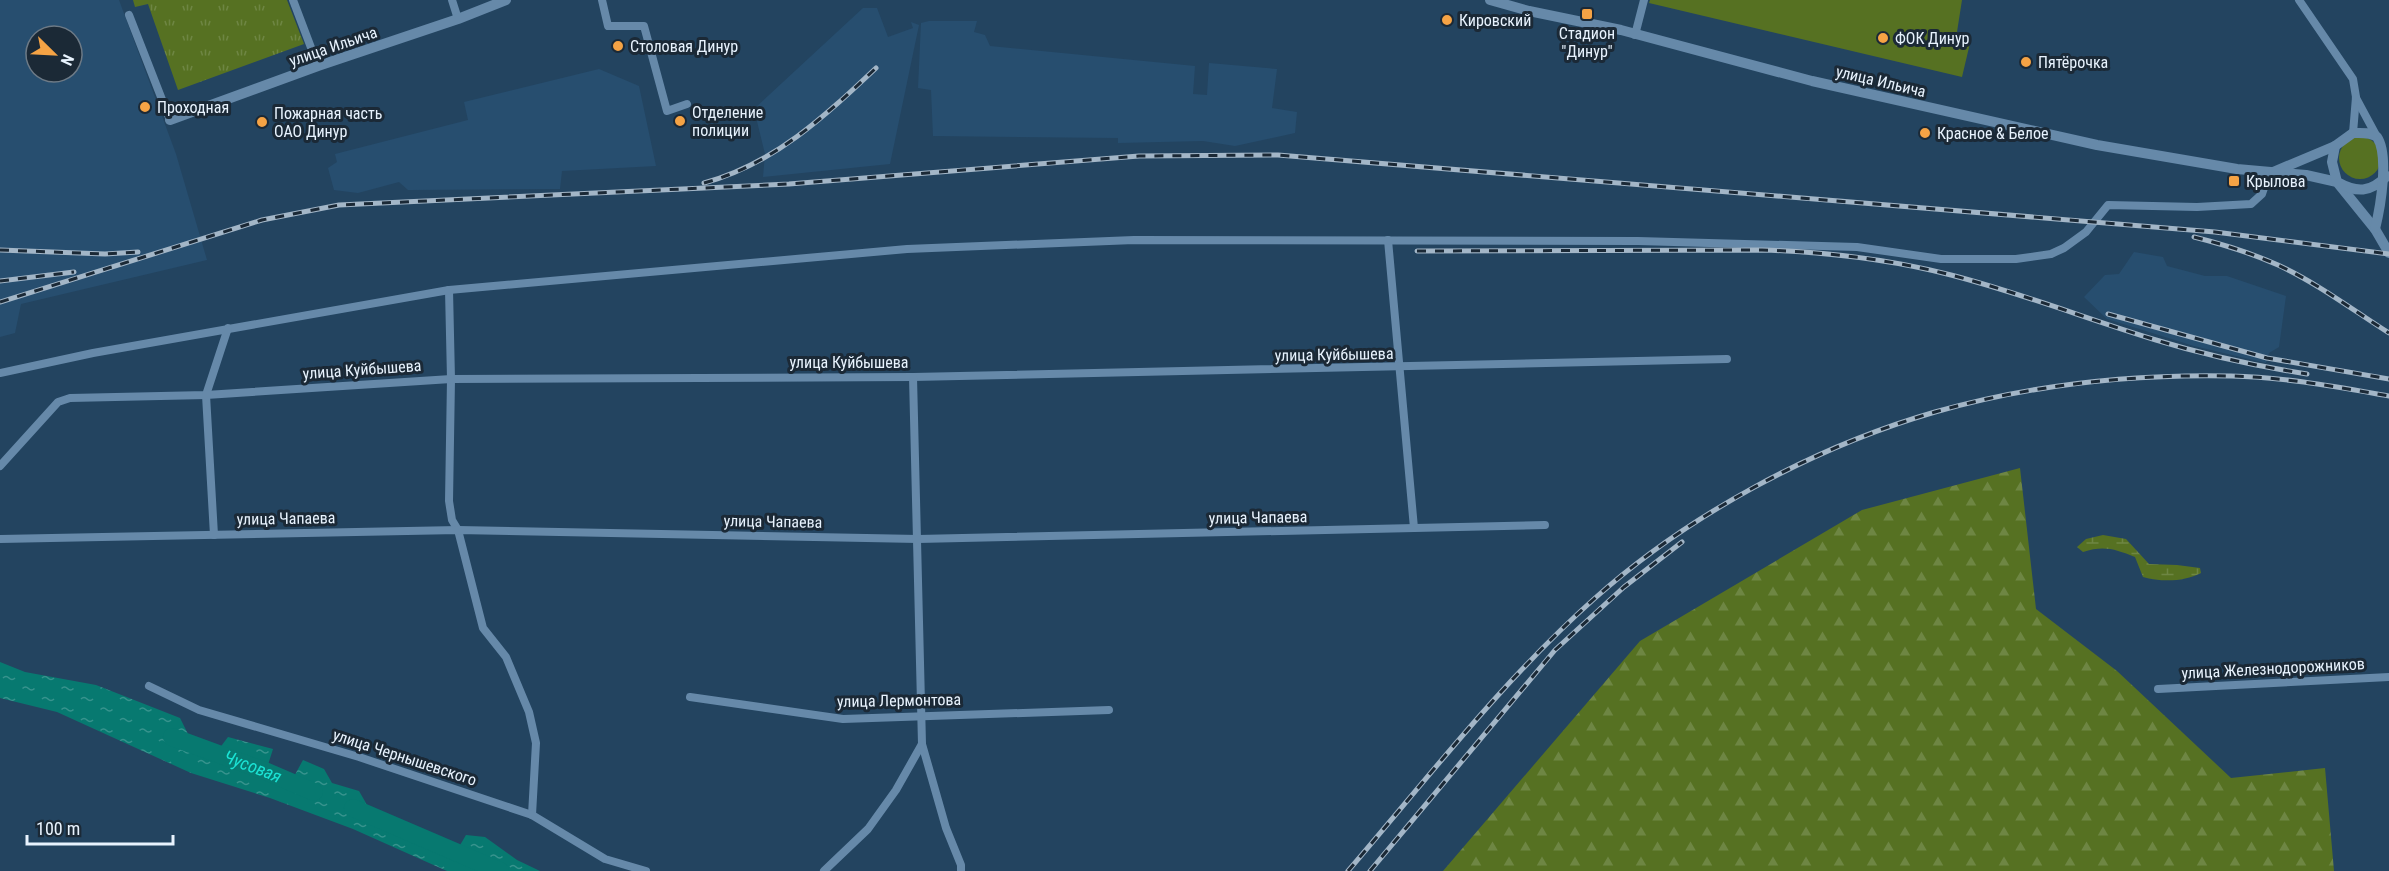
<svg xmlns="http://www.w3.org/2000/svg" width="2389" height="871" font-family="'Roboto Condensed',sans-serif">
	<defs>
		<pattern id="forest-firs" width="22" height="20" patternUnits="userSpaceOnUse" patternTransform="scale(1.5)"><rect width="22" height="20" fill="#567122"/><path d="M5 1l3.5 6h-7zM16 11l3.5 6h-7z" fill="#6e8643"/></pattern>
		<pattern id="wetland-marsh" width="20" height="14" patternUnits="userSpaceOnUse" patternTransform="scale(1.5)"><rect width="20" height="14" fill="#567122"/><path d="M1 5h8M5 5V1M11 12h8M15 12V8" fill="none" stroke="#6e8643"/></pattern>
		<pattern id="park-tufts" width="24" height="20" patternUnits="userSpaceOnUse" patternTransform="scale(1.5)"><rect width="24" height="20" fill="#567122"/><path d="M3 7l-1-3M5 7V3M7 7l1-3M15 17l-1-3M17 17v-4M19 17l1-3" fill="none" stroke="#6e8643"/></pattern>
		<pattern id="water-ripples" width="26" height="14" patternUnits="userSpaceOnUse" patternTransform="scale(1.5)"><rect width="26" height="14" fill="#077970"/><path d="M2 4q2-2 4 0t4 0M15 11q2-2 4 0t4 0" fill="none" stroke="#37938d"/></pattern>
	</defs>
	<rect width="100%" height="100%" fill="#234460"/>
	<g fill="#274e6f" fill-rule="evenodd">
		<path d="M0,0H119L176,154L207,260L21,304L15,333L0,337ZM36,36H72V72H36Z"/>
		<polygon points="863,8 877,8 888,37 913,28 911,22 919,25 890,164 763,177 765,154 754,109"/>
		<polygon points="929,21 977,21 974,32 985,35 990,46 1195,66 1193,94 1207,95 1209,63 1277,69 1272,108 1297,112 1295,133 1235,146 1203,141 1118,143 1118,138 933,136 931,90 918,88 921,23"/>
		<polygon points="599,69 639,86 656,166 562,171 560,189 408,190 399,182 358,193 334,190 328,168 337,162 335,154 468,120 464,102"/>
		<polygon points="2134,252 2163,257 2167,266 2205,276 2227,276 2286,296 2279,347 2269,353 2266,363 2194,346 2107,319 2084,297 2105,275 2119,274"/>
	</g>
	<g fill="#567122">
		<polygon points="1650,0 1962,0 1957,32 1962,37 1971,39 1962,77 1649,3"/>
		<circle cx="2360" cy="158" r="21"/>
	</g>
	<polygon fill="url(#forest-firs)" points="2020,468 2036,609 2117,671 2231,778 2325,768 2334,871 1443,871 1640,641 1862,510"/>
	<path fill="url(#wetland-marsh)" d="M2103,535L2126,539L2149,564L2177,565L2200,568L2201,573C2184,582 2161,582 2143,577L2135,557C2116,549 2103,545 2083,552L2077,547L2086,539Z"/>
	<polygon fill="url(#park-tufts)" points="133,0 287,0 304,44 178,90 148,4 135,7"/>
	<polygon fill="url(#water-ripples)" points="0,662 25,672 96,685 180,718 193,744 216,753 228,737 273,749 266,771 291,782 303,760 324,769 332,783 359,791 374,817 456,852 466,835 485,837 517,860 540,871 447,871 353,829 270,798 191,773 57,712 0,698"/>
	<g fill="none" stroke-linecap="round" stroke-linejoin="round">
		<g stroke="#077970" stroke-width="18">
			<path id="s1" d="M172,737L265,771L314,792"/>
			<polyline points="353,808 500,871"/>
		</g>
		<g stroke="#6689a9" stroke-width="8">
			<polyline points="293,0 318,66"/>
			<polyline points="452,0 458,19"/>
			<polyline points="602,0 608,26 644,26 667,111 687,104"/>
			<polyline points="2299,0 2353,79 2356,97 2353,133"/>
			<polyline points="129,15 170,120"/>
			<polyline points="1635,35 1644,0"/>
			<polyline points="2356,98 2377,137"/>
			<polyline points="1388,240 1414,528"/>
			<polyline points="449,290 451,379 449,501 452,520 458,530 483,628 506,657 529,712 536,743 532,815"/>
			<polyline points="0,373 93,353 449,290 907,249 1134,240 1638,241 1857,247 1941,259 2016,259 2051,254 2064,248 2086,232 2108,205 2197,207 2251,204 2262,194 2269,173"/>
			<polyline points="0,466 58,402 70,398 206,395 451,379 913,377 1727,359"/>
			<polyline points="214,535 206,395 228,328"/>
			<polyline points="0,539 458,530 918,539 1545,525"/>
			<polyline points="149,686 199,710 359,757 532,815 605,859 646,871"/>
			<polyline points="2158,689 2389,677"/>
			<polyline points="690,697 843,719 1109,710"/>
			<polyline points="922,744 946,828 961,865 961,871"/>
			<polyline points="824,871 868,829 896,790 922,744 913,377"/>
		</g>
		<g stroke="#6689a9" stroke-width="10">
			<polyline points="1490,0 1529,11 1621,30 1812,81 2097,145 2237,169 2306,175 2337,182 2375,229 2389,253"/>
			<polyline points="170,120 318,66 458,19 506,0"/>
			<path d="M2335,146L2332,162L2337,182C2357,193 2370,193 2387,176"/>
			<path d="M2273,172L2335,146L2353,133C2361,133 2371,132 2377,137C2389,155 2381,205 2375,229"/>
		</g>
		<g stroke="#a3b6c7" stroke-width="5">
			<g id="rail">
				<path d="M704,183C774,164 824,117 876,68"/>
				<path d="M2194,237C2222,244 2251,253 2278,265C2317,283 2353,310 2389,333"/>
				<polyline points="0,250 105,254 138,252"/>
				<path d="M1417,251L1762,250C1826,252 1889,259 1951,275C2021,293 2087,319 2156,340C2205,355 2256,366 2307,374"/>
				<polyline points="0,281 74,272"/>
				<polyline points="0,302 262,220 339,205 789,184 1139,156 1278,155 2215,232 2389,254"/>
				<polyline points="2108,314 2267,358 2389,379"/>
				<path d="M1348,871C1427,779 1503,680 1594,599C1688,515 1814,447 1935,412C2030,385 2132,374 2231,376C2284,377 2337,387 2389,396"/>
				<polyline points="1370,871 1555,650 1624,587 1682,542"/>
			</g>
		</g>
		<use href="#rail" stroke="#1b2936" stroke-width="3" stroke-dasharray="9" stroke-linecap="butt"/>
	</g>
	<g fill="#f5a345" stroke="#1b2936" stroke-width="2">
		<rect x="1581" y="8" width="12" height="12" rx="3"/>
		<circle cx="1447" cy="20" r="6"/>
		<circle cx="1883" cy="38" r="6"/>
		<circle cx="618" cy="46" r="6"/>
		<circle cx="2026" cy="62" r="6"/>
		<circle cx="145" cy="107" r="6"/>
		<circle cx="680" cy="121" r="6"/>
		<circle cx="262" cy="122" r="6"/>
		<circle cx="1925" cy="133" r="6"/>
		<rect x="2228" y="175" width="12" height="12" rx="3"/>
	</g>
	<g text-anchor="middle" stroke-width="6" stroke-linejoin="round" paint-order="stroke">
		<g font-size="16" fill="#e8f3fe" stroke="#1b2936" text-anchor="start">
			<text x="1459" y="26">Кировский</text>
			<text x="1587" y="39" text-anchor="middle">Стадион<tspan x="1587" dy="18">"Динур"</tspan></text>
			<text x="1895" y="44">ФОК Динур</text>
			<text x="630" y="52">Столовая Динур</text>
			<text x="2038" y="68">Пятёрочка</text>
			<text x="157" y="113">Проходная</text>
			<text x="692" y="118">Отделение<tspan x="692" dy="18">полиции</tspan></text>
			<text x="274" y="119">Пожарная часть<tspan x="274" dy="18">ОАО Динур</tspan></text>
			<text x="1937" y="139">Красное &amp; Белое</text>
			<text x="2246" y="187">Крылова</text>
		</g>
		<g font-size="16" fill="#e8f3fe" stroke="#1b2936">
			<text transform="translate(333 46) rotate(-19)" y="6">улица Ильича</text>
			<text transform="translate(1881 81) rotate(13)" y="6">улица Ильича</text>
			<text transform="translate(1334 354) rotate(-1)" y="6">улица Куйбышева</text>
			<text x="849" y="368">улица Куйбышева</text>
			<text transform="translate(362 369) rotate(-4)" y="6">улица Куйбышева</text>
			<text transform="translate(1258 517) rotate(-1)" y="6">улица Чапаева</text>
			<text transform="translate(286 518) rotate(-1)" y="6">улица Чапаева</text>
			<text transform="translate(773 521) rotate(1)" y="6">улица Чапаева</text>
			<text transform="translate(2273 668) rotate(-3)" y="6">улица Железнодорожников</text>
			<text transform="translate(899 700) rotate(-1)" y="6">улица Лермонтова</text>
			<text transform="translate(405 757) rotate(18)" y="6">улица Чернышевского</text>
		</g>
		<g font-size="18" font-style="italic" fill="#1be3d4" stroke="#1b2936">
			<text dy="6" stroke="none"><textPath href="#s1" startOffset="86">Чусовая</textPath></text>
		</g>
	</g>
	<g transform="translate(54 54) rotate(114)"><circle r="28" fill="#1b2936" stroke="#6d7a86" stroke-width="1.5"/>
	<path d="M0-4.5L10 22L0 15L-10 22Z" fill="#f5a345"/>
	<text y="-9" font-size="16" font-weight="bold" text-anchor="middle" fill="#e8f3fe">N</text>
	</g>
	<path d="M27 835v9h146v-9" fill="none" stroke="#e8f3fe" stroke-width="3"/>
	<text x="36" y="835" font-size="18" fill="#e8f3fe" stroke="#1b2936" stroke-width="4.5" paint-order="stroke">100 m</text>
</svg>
